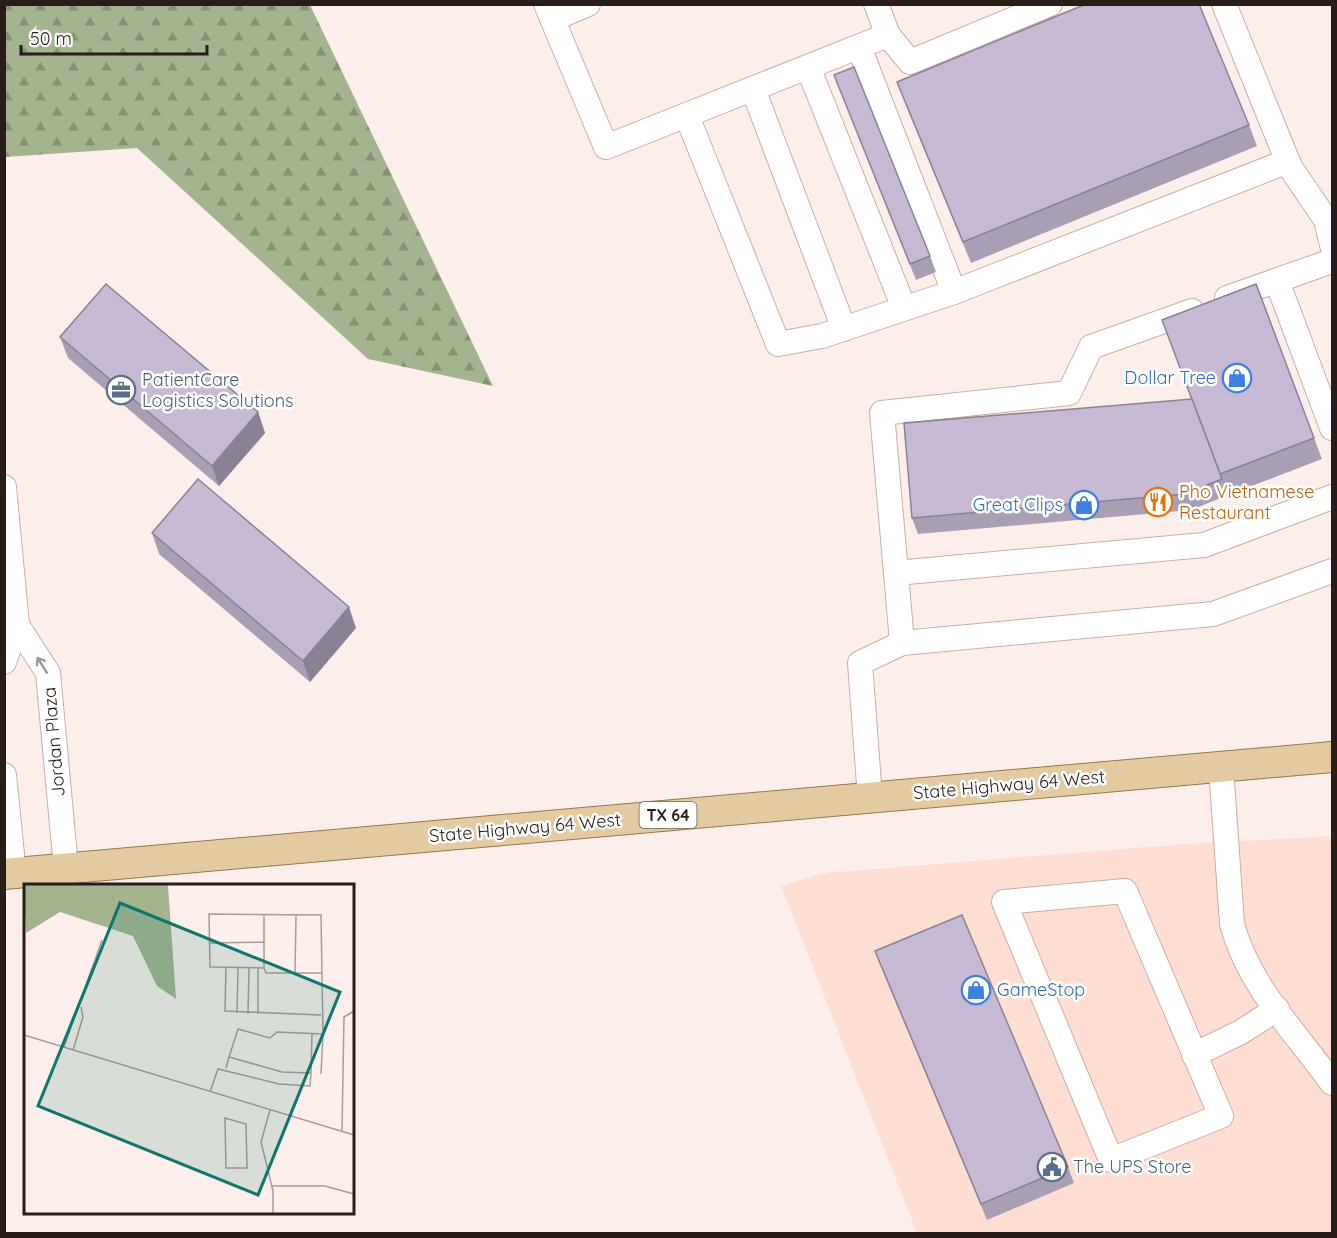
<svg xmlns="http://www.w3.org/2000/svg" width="1337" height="1238" font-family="Quicksand,sans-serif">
	<defs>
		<pattern id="forest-firs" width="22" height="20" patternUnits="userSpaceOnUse" patternTransform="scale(1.5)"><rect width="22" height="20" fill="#a4b48f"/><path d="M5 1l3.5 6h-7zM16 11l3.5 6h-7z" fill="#869274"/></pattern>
	</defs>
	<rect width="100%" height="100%" fill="#fcefeb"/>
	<polygon fill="#feded3" points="1332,836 1332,1233 917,1233 781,886 824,873 1185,844"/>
	<polygon fill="url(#forest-firs)" points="5,4 310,5 493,386 368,359 137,148 5,157"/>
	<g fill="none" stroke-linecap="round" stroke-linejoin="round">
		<g stroke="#ccaea4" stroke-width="26">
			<g id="minor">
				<polyline points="546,4 606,147 888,35 876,4"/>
				<polyline points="1224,4 1290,167 1326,220 1332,245"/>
				<polyline points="553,19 588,4"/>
				<polyline points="888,35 910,62 1050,4"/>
				<polyline points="859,47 954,292"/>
				<polyline points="808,67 904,308"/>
				<polyline points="753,89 844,329"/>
				<polyline points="687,116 778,344 822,336 954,292 1288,161"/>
				<polyline points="1277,281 1332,428"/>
				<polyline points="1227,298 1332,261"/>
				<polyline points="4,487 17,625 4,662"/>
				<polyline points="896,573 882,413 1069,393 1091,347 1192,311"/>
				<polyline points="17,625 48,673 66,868"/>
				<polyline points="902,643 896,573 1204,545 1332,497"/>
				<path d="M1221,767L1232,924C1248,985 1296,1033 1332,1083"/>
				<polyline points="4,775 14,874"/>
				<polyline points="870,798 860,663 902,643 1213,614 1332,571"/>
				<polygon points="1125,891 1221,1116 1111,1160 1004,902"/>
				<polyline points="1194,1055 1241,1032 1277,1009"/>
			</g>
		</g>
		<g stroke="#967748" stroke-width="32">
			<polyline id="major" points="4,874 1332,757"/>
		</g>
		<use href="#minor" stroke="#fff" stroke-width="24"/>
		<use href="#major" stroke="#e4caa0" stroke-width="30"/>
	</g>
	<g fill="#a99fb5">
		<polygon points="834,75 930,256 936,272 916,280"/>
		<polygon points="897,82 1249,125 1257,146 971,263 905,103"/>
		<polygon points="1256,284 1322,459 1228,495 1191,510 918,534 912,518 1198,416"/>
		<polygon points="60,337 258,412 265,433 219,486 68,358"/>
		<polygon points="152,533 356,628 310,682 159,554"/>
		<polygon points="875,951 1068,1167 1074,1183 987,1220 881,967"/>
	</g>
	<g fill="#8a8294">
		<polygon points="258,412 265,433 219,486 212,466"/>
		<polygon points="349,607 356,628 310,682 303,661"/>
	</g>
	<g fill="#c5b9d3" stroke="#8a8294" stroke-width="1.5">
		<polygon points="1086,4 1199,4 1249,125 963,242 897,82"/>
		<polygon points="854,67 930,256 910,264 834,75"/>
		<polygon points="106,284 258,412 212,466 60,337"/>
		<polygon points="1256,284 1314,438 1220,474 1162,320"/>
		<polygon points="1192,399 1222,479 1185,494 912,518 904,423"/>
		<polygon points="198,479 349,607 303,661 152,533"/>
		<polygon points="962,915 1068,1167 981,1204 875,951"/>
	</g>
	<defs><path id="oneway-shaft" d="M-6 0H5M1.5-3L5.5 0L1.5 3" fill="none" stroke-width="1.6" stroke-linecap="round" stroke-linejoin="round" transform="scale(1.5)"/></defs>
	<use stroke="#9e9998" href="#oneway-shaft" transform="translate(42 665) rotate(-122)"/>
	<defs>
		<g id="shop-ring" transform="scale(1.5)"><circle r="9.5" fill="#fff" stroke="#3f7fe0" stroke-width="1.5"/><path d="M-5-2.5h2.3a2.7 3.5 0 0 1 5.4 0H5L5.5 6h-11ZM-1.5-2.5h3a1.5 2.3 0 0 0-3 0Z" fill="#3f7fe0"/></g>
		<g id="office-ring" transform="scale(1.5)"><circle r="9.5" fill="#fff" stroke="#5c6f8a" stroke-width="1.5"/><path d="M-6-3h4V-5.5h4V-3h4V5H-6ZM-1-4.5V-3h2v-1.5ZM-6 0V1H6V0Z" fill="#5c6f8a"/></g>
		<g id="restaurant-ring" transform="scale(1.5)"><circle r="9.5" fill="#fff" stroke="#e8710a" stroke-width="1.5"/><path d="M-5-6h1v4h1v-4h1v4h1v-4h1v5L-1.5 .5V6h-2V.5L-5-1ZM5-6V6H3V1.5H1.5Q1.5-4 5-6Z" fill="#e8710a"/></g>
		<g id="civic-ring" transform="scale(1.5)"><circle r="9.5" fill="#fff" stroke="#5c6f8a" stroke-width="1.5"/><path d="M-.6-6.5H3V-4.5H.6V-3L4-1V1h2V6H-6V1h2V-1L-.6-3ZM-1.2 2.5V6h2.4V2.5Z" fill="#5c6f8a"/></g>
	</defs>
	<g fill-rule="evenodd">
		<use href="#shop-ring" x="1237" y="378"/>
		<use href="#office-ring" x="121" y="390"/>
		<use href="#restaurant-ring" x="1158" y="502"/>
		<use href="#shop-ring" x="1084" y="505"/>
		<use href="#shop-ring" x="976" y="990"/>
		<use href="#civic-ring" x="1052" y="1167"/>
	</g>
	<g text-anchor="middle" stroke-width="5" stroke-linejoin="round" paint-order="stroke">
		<rect fill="#fff" stroke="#68615e" stroke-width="1.5" x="639.5" y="802" width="57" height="26" rx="4.5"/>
		<g font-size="16" font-weight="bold" fill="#281d19">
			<text x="668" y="821">TX 64</text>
		</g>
		<g font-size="18" fill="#366cbe" stroke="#fff" text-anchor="end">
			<text x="1216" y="384">Dollar Tree</text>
			<text x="1063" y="511">Great Clips</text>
			<text x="997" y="996" text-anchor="start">GameStop</text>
		</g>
		<g font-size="18" fill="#4e5e75" stroke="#fff" text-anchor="start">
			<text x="142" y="386">PatientCare<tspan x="142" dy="21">Logistics Solutions</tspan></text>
			<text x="1073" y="1173">The UPS Store</text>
		</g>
		<g font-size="18" fill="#c56008" stroke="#fff" text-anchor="start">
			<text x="1179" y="498">Pho Vietnamese<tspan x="1179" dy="21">Restaurant</tspan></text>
		</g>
		<g font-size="18" fill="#281d19" stroke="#fff">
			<text transform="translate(54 742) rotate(-95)" y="6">Jordan Plaza</text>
			<text transform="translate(1009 785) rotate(-5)" y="6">State Highway 64 West</text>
			<text transform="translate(525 828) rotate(-5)" y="6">State Highway 64 West</text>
		</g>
	</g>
	<g transform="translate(24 884)">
		<rect width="330" height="330" fill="#fcefeb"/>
		<path d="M0,1H144L152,115L133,102L109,52L36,28L2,49Z" fill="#a4b48f"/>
		<path fill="none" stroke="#a79b97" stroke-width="1.5" d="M240,31V84L186,83L185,30L297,31L299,150M186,59L240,58M202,83L201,127L297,131M240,84L242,89H298M271,89L272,31M213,129L214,83M224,130L225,83M234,130V84M0,151L330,251M40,163L78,56M49,166L59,133L57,123M205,173L214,145L246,154L253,148L299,150L297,190M287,189L288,150M186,208L194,185L255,200L286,202L287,189L258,188L205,173L202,184M246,226L237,258L249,307V329M201,234L222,240L223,284H202ZM318,247L320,133L330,127M248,302H301L330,310"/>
		<path fill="#0f766e" fill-opacity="0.15" stroke="#0f766e" stroke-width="3" d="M96,19L316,108L234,311L14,222Z"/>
		<rect width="330" height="330" fill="none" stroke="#281d19" stroke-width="3"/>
	</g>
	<rect width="1337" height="1238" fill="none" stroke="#281d19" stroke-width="12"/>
	<path d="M21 45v9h186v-9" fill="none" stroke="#281d19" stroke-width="3"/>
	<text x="30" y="45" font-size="18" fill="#281d19" stroke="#ffffff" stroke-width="4.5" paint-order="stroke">50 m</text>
</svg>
